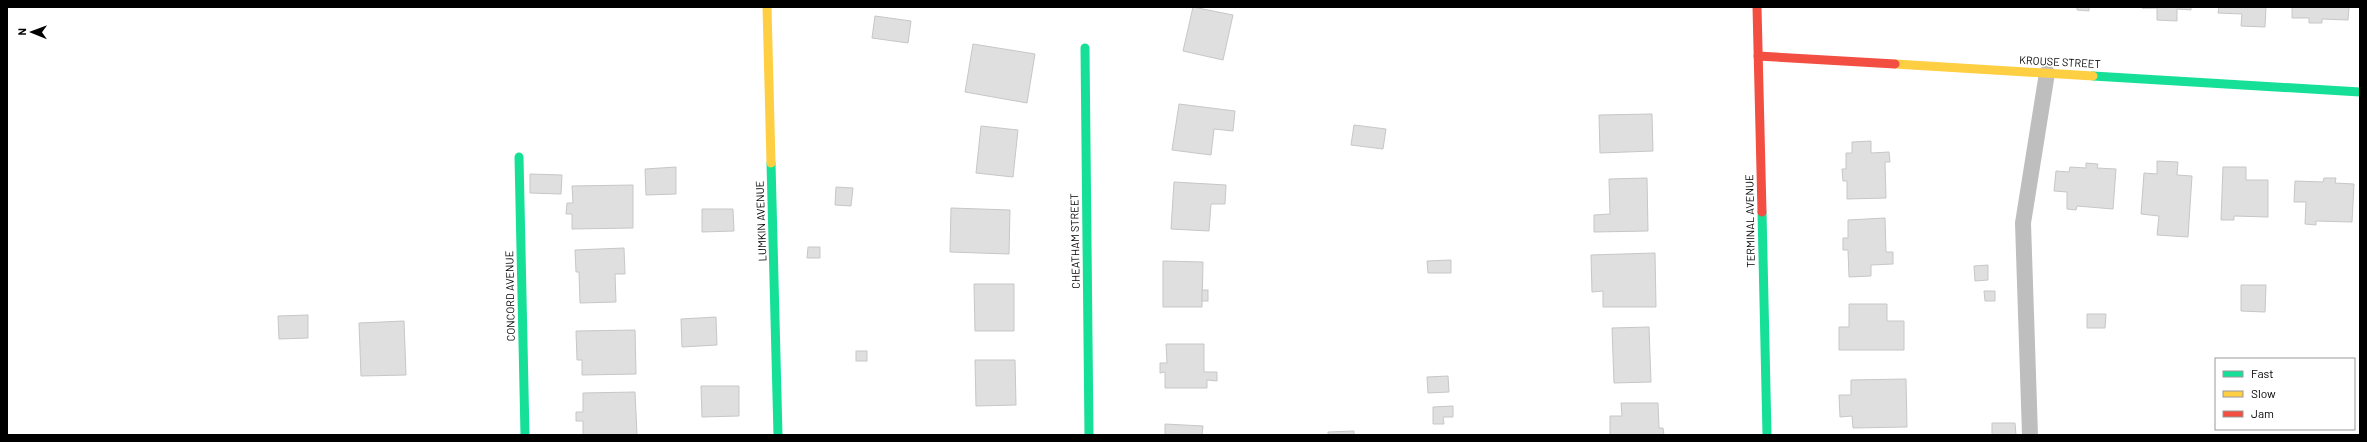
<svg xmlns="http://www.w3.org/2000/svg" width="2367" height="442" font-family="Barlow,sans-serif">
	<rect width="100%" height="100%" fill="#fff"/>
	<g fill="#dfdfdf" stroke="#c7c7c7">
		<polygon points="1193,7 1233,15 1223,60 1183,51"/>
		<polygon points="2077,7 2089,7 2089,11 2077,10"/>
		<polygon points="2191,7 2191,10 2177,9 2177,21 2157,20 2157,8 2142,8"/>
		<polygon points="2219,7 2266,7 2265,27 2241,26 2242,14 2218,13"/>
		<polygon points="2292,7 2349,7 2348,20 2322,19 2322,23 2309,23 2309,18 2292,18"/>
		<polygon points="875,16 911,21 908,43 872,38"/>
		<polygon points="973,44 1035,54 1027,103 965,92"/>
		<polygon points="1179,104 1235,111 1233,131 1214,129 1211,155 1172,150"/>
		<polygon points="1652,114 1653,151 1600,153 1599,115"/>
		<polygon points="1354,125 1386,129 1383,149 1351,145"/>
		<polygon points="981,126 1018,130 1013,177 976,173"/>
		<polygon points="1871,141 1871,153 1889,152 1890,162 1885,162 1886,198 1847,199 1847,181 1843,181 1842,169 1846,169 1846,153 1852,153 1852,142"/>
		<polygon points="2157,161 2178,162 2177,175 2192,176 2188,237 2157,235 2159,216 2141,214 2144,173 2157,174"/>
		<polygon points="2086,163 2098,164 2097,168 2116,169 2113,209 2077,206 2076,210 2067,209 2067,192 2054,191 2056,171 2069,172 2070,167 2086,168"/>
		<polygon points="676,167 676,194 646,195 645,169"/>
		<polygon points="2223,167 2246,167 2246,180 2268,180 2268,217 2234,216 2234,220 2221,220"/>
		<polygon points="530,174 562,175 561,194 530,193"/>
		<polygon points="1647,178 1648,231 1594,232 1594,215 1610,214 1609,179"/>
		<polygon points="2324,178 2336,178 2335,183 2354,184 2352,222 2316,221 2316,225 2305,224 2306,202 2294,202 2295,181 2323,182"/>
		<polygon points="1174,182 1226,185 1225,204 1211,204 1209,231 1171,229"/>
		<polygon points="633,185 633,228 572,229 572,214 566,214 567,203 573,203 572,186"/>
		<polygon points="836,187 853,188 851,206 835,205"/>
		<polygon points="951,208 1010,210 1009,254 950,252"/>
		<polygon points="702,209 733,209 734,231 702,232"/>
		<polygon points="1885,218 1886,252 1893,252 1893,264 1871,265 1871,276 1849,277 1848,250 1843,250 1843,238 1848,238 1848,220"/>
		<polygon points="808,247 820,247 820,258 807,258"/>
		<polygon points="624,248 625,274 615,274 616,302 580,303 579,272 576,272 575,250"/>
		<polygon points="1655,253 1656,307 1603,307 1603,291 1592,292 1591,255"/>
		<polygon points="1451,260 1451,273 1428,273 1427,261"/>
		<polygon points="1163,261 1203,262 1202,307 1163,307"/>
		<polygon points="1988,265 1988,280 1975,281 1974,266"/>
		<polygon points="974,284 1014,284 1014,331 975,331"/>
		<polygon points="2241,285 2266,285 2265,312 2241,311"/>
		<rect x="1202" y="290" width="6" height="11"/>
		<polygon points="1984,291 1995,291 1995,301 1985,301"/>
		<polygon points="1849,304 1887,304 1887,321 1904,321 1904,350 1839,350 1839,327 1849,327"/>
		<polygon points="2087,314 2106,314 2105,328 2087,328"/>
		<polygon points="308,315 308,338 279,339 278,316"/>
		<polygon points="716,317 717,345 682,347 681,319"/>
		<polygon points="404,321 406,375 361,376 359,323"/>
		<polygon points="1649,327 1651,382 1614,383 1612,328"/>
		<polygon points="635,330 636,374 582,375 582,360 577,360 576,331"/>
		<polygon points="1166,344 1204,344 1204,372 1217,372 1217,381 1207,380 1207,388 1165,388 1165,372 1160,373 1160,363 1167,363"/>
		<rect x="856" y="351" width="11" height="10"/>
		<polygon points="975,360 1015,360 1016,405 976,406"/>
		<polygon points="1448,376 1449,392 1428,393 1427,377"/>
		<polygon points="1906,379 1907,427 1853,428 1852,416 1840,417 1839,395 1851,395 1851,380"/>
		<polygon points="701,386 739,386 739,416 702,417"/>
		<polygon points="635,392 637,435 583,435 583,421 576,421 576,412 583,412 583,393"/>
		<polygon points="1621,403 1658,403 1659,428 1663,428 1664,435 1610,435 1610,416 1622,416"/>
		<polygon points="1453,406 1453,417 1443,417 1444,424 1433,424 1433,407"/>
		<polygon points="1992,423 2015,423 2016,435 1992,435"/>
		<polygon points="1165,424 1203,426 1202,435 1165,435"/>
		<polygon points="1354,431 1354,435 1328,435 1328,432"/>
	</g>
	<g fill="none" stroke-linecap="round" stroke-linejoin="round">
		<polyline stroke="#bebebe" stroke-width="16" points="2030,435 2023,223 2047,73"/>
		<g stroke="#16e098" stroke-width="9">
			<polyline points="1085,48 1089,435"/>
			<polyline points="2093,76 2360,92"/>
			<polyline points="519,157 525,435"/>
			<polyline points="771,163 778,435"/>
			<polyline points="1762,212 1767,435"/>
		</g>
		<g stroke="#ffcf43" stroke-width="9">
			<polyline points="767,7 771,163"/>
			<polyline points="1895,64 2093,76"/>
		</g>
		<g stroke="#f24e42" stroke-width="9">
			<polyline points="1757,7 1762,212"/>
			<polyline points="1758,56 1895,64"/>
		</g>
	</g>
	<g text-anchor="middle" stroke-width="3" stroke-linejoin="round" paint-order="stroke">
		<g font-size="11" fill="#000" stroke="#fff">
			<text transform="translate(2060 62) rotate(3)" y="4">KROUSE STREET</text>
			<text transform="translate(761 221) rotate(-92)" y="4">LUMKIN AVENUE</text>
			<text transform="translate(1750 221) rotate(-91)" y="4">TERMINAL AVENUE</text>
			<text transform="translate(1075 241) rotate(-91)" y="4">CHEATHAM STREET</text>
			<text transform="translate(510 296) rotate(-91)" y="4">CONCORD AVENUE</text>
		</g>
	</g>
	<rect width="2367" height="442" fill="none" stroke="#000000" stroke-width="16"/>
	<rect x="2215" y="358" width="140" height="72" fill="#ffffff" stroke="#999999"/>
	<rect x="2223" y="371" width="20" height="6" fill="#16e098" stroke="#999999"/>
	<text x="2251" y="378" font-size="12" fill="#000000">Fast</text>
	<rect x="2223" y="391" width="20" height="6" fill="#ffcf43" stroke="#999999"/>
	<text x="2251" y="398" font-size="12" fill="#000000">Slow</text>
	<rect x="2223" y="411" width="20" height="6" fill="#f24e42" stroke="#999999"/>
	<text x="2251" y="418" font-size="12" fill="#000000">Jam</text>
	<g transform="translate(32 32) rotate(271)" stroke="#ffffff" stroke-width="3" paint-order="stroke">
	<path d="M0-3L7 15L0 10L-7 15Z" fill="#000000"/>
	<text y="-6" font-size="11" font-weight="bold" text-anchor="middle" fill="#000000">N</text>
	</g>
</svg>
